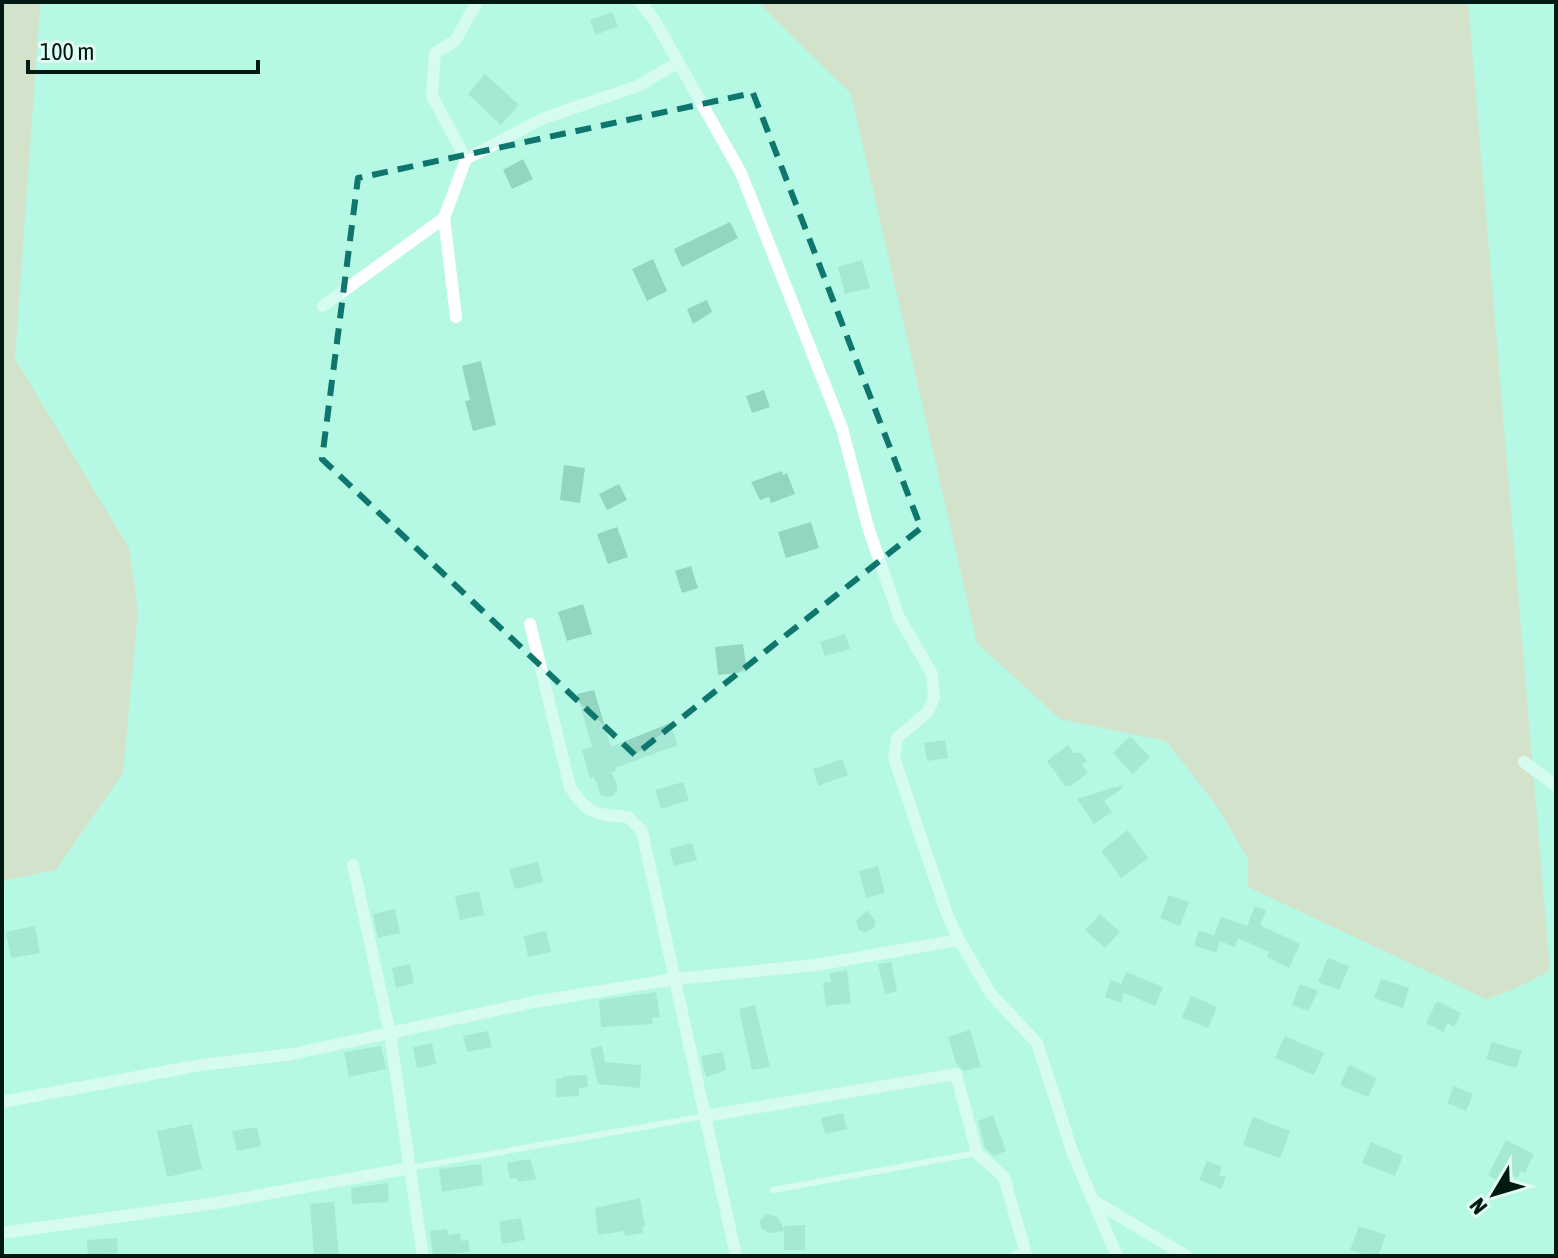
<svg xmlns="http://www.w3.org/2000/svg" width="1558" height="1258" font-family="'Asap Condensed',sans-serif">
	<rect width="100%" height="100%" fill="#b5f8e3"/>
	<g fill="#f8caae">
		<polygon points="2,2 39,2 40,6 15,359 129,548 138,611 123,773 56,870 2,881"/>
		<polygon points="758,2 1468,2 1550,971 1512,990 1486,999 1248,887 1248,859 1217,806 1166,741 1060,719 977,643 851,94"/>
	</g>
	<g fill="#93d5c1">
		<polygon points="612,12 618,26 596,35 590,20"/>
		<polygon points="485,74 519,105 501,125 468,94"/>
		<polygon points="523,159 533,179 512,189 503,170"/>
		<polygon points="730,222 738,238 682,267 674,249"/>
		<polygon points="653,259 667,291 647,301 632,269"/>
		<polygon points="862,260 870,288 845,294 838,267"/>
		<polygon points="707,300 712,312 693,324 687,309"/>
		<polygon points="481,361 496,425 473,431 465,401 470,400 462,366"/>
		<polygon points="764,390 770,407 752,413 746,396"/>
		<polygon points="564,465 585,468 580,503 560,500"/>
		<polygon points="782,471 783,475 787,473 795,494 771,503 769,497 760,500 751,482"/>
		<polygon points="619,484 627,500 607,510 599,494"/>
		<polygon points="811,522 819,548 786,558 778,532"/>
		<polygon points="617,527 628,557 608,564 597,534"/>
		<polygon points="691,566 698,588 682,593 675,571"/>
		<polygon points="583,604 592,634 567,641 558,612"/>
		<polygon points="845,634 850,649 825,656 820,642"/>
		<polygon points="743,644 747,672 718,675 715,647"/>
		<polygon points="594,690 611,747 670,723 678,745 615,768 616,771 611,772 617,784 617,790 614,795 608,797 601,795 594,777 590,778 582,750 592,747 577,694"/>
		<polygon points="1130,736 1150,757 1133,774 1113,753"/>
		<polygon points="945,740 948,758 927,761 924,743"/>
		<polygon points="1068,745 1074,753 1081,753 1087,761 1082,765 1088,773 1070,786 1065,786 1047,761"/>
		<polygon points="842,759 848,775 818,786 813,769"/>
		<polygon points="683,782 689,800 661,809 655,790"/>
		<polygon points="1122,785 1123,788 1104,801 1112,812 1094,824 1077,799"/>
		<polygon points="1128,830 1148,858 1121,878 1101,851"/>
		<polygon points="692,843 697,860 674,866 669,849"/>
		<polygon points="538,862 543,882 515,889 509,869"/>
		<polygon points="878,866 885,893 866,898 859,871"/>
		<polygon points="479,891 484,915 460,920 455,896"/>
		<polygon points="1169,895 1189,902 1180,926 1160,918"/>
		<polygon points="1255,906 1266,911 1260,925 1300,944 1289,968 1267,957 1269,952 1238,938 1235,947 1220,941 1216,953 1194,945 1199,930 1214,935 1221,917 1247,926"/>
		<polygon points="395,909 400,933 378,938 373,914"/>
		<polygon points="867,910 876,922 874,928 865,933 859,930 856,921"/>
		<polygon points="1100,914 1120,932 1105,948 1085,930"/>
		<polygon points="35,926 40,953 11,958 6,932"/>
		<polygon points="546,931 551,952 528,957 524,936"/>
		<polygon points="1328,958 1349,966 1339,990 1318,982"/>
		<polygon points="891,962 897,991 885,994 878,964"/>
		<polygon points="410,964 414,983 396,988 392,968"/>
		<polygon points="847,970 851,1003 826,1006 823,983 831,982 830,973"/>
		<polygon points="1126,972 1163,987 1155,1006 1124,993 1121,1003 1105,997 1111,980 1121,984"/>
		<polygon points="1381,979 1409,988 1403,1008 1374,998"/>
		<polygon points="1300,984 1318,991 1308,1011 1292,1005"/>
		<polygon points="656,992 660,1017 652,1018 653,1024 601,1027 599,1000"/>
		<polygon points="1191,996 1217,1007 1208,1028 1182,1017"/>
		<polygon points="1437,1001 1461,1013 1454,1027 1448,1023 1443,1032 1426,1023"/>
		<polygon points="755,1005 770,1067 752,1070 739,1009"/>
		<polygon points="970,1030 981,1067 964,1071 956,1063 948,1037"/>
		<polygon points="488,1031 492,1047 467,1052 463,1036"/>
		<polygon points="1285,1036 1324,1053 1314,1075 1275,1058"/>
		<polygon points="1492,1042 1522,1051 1516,1068 1486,1059"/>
		<polygon points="432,1043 436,1064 417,1068 413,1047"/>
		<polygon points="381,1046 386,1069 349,1077 344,1052"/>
		<polygon points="602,1046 605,1062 641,1065 640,1088 598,1084 590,1049"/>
		<polygon points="723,1052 726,1070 706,1077 701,1056"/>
		<polygon points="1349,1065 1377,1078 1368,1097 1340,1085"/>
		<polygon points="587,1075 588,1087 579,1088 579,1096 556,1097 556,1079 563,1078 563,1076"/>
		<polygon points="1454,1086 1473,1094 1466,1111 1447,1103"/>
		<polygon points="843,1113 847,1129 825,1134 821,1118"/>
		<polygon points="993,1115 1006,1151 994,1156 985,1148 978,1121"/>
		<polygon points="1253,1117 1290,1131 1280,1158 1243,1145"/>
		<polygon points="192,1124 202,1169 167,1177 157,1131"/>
		<polygon points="257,1127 261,1146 237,1151 232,1131"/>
		<polygon points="1506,1140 1534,1154 1525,1173 1521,1171 1517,1178 1508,1174 1503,1183 1488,1175"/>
		<polygon points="1371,1142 1403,1156 1395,1176 1362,1163"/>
		<polygon points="530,1159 536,1179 518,1182 517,1178 510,1179 507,1163"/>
		<polygon points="1207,1161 1222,1167 1219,1175 1226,1177 1221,1189 1199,1180"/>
		<polygon points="481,1164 483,1185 442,1192 439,1169"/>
		<polygon points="388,1183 389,1202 352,1204 351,1188"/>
		<polygon points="640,1198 645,1227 642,1227 643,1233 625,1236 624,1231 598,1235 595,1208"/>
		<polygon points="334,1202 339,1256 314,1256 310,1204"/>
		<polygon points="766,1214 778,1217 784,1230 784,1226 805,1225 805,1250 784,1250 784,1231 769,1233 761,1228 760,1221"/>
		<polygon points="521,1218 525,1240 502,1244 499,1222"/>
		<polygon points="1359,1226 1386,1235 1378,1256 1368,1256 1350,1250"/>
		<polygon points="447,1229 448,1235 460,1233 461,1241 468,1240 470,1252 433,1256 430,1231"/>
		<polygon points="117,1238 118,1253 88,1256 87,1240"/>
	</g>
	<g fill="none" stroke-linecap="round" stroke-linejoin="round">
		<g stroke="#fff" stroke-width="6">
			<polyline points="410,1168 706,1116"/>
			<polyline points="773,1190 977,1153"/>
		</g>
		<g stroke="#fff" stroke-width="12">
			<polyline points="477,2 455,41 435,53 432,96 466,159 544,118 638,86 677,63"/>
			<polyline points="640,2 655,21 741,173 842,428 868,527 899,617 932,674 934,697 928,712 897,738 894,758 947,914 959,940 991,994 1037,1043 1073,1154 1117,1256"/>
			<polyline points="444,218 456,317"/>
			<polyline points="323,306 444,218 466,159"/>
			<path d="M530,624L570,787C588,816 596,814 628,817L642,831L736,1256"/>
			<polyline points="1524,762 1556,786"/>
			<polyline points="353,865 390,1034 423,1256"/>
			<polyline points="2,1102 201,1065 292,1054 534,1002 675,979 816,965 959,940"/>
			<polyline points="706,1116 956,1074 977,1153 1004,1177 1026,1254 1016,1256"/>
			<polyline points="1094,1201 1186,1256"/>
			<polyline points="2,1233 216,1203 410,1168"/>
		</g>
	</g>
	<path d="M0 0H1558V1258H0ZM753,93L921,528L635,755L322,459L358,178Z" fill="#b5f8e3" fill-opacity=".55" fill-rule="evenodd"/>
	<path fill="none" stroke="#0f766e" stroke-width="6" stroke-dasharray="16 10" stroke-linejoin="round" d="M753,93L921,528L635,755L322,459L358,178Z"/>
	<rect width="1558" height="1258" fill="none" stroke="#001912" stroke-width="8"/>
	<g transform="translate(1494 1194) rotate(232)" stroke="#e2fcf3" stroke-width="6" paint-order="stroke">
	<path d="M0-6L14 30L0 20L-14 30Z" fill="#001912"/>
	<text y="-12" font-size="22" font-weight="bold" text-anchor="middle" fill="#001912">N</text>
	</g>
	<path d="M28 60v12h230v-12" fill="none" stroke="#001912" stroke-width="4"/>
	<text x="40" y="60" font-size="24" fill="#001912" stroke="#e2fcf3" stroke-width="6" paint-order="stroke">100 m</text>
</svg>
